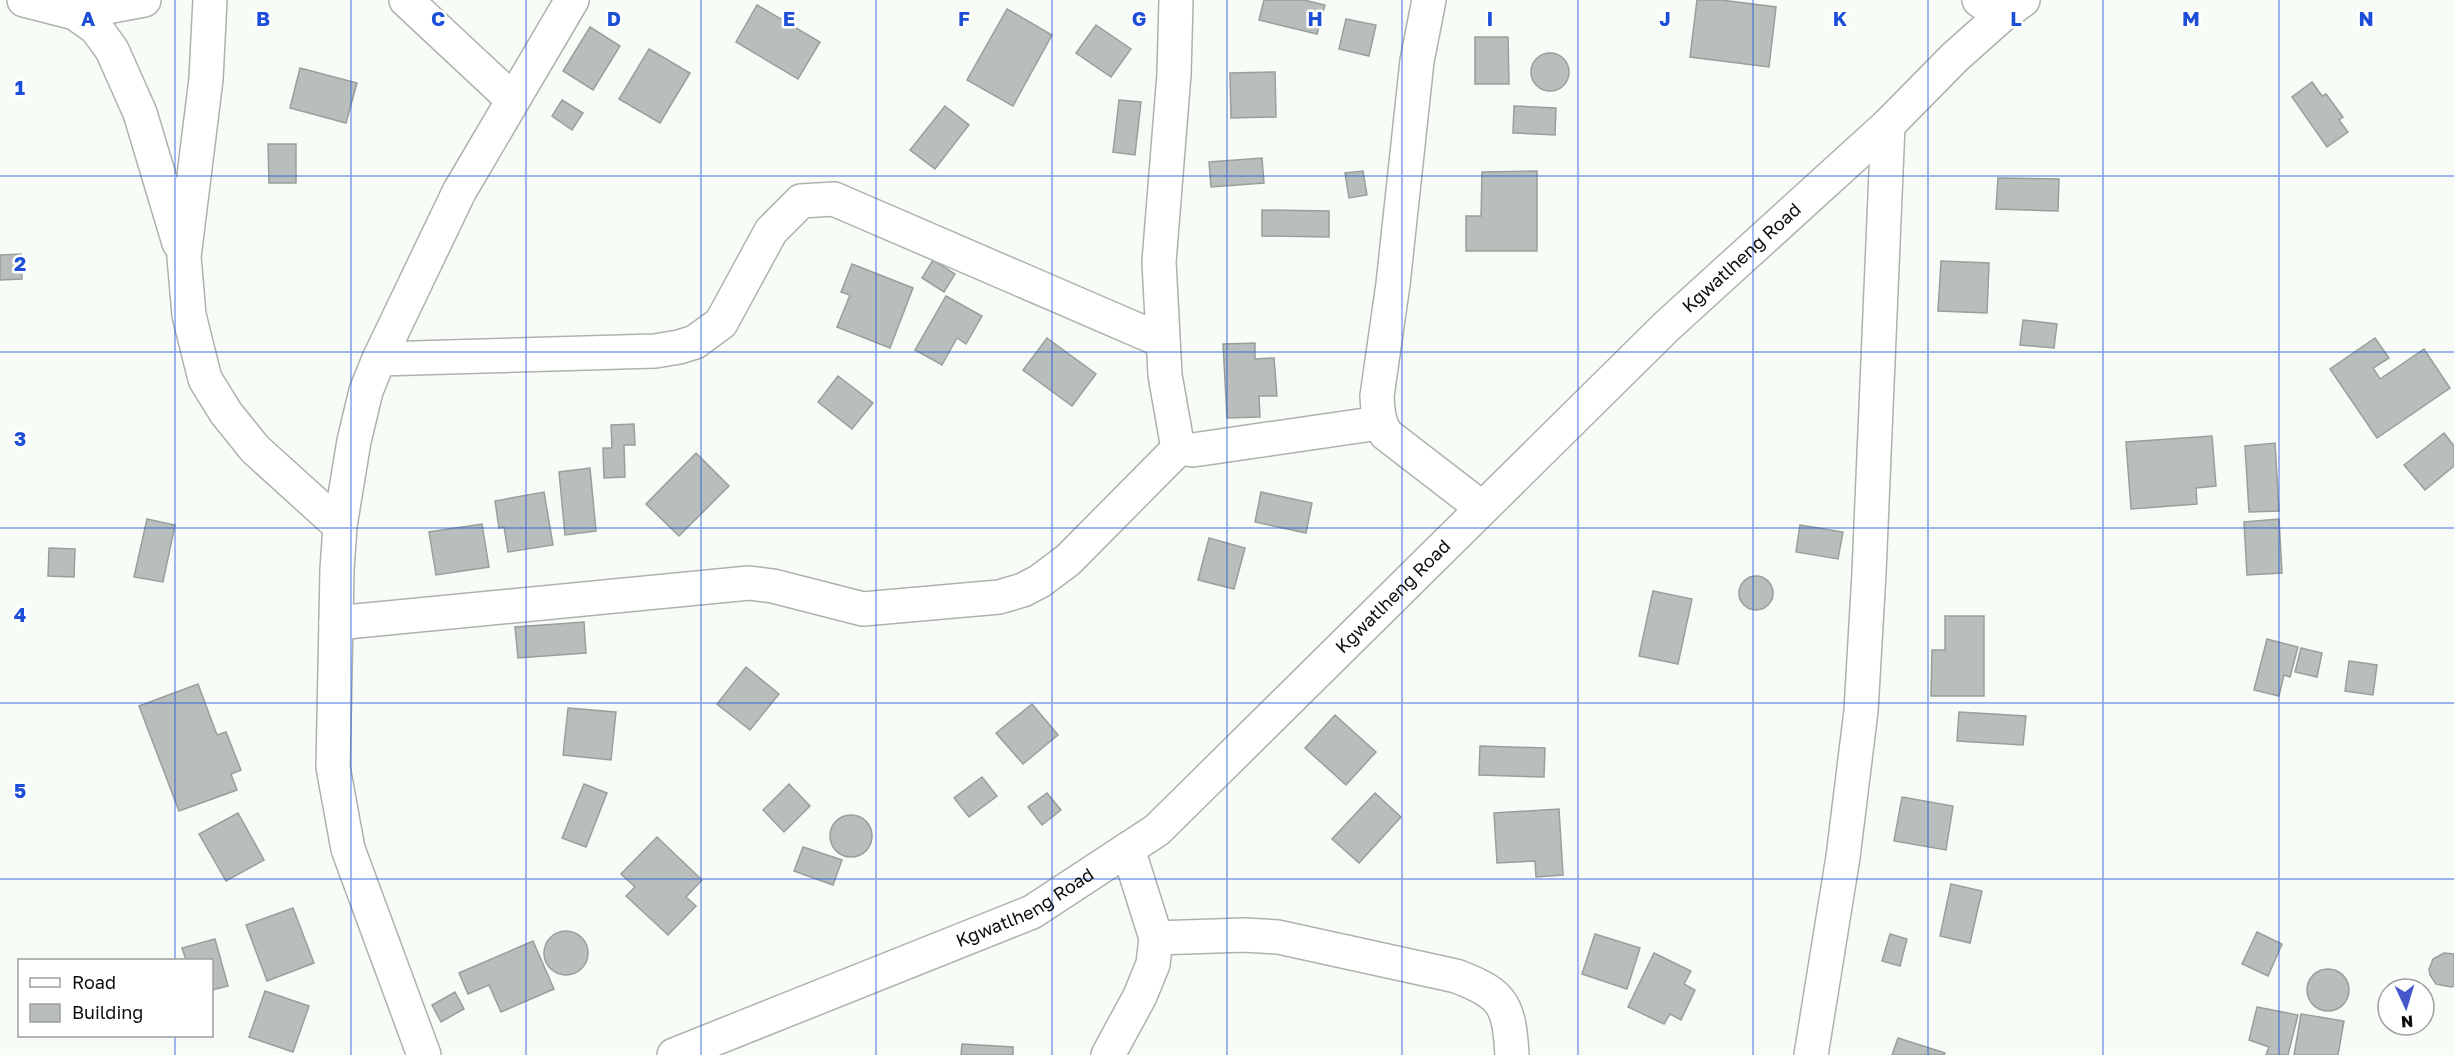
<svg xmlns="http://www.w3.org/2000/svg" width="2454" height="1055" font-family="'Golos Text',sans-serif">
	<rect width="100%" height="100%" fill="#f8fcf7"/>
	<g fill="#b8bebb" stroke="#999f9c" stroke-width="1.5">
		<polygon points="1264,0 1304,0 1325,5 1317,34 1259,20"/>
		<polygon points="1697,0 1721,0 1776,7 1769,67 1690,57"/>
		<polygon points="757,5 820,42 798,79 736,42"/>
		<polygon points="1007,9 1052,35 1013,106 967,80"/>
		<polygon points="1346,19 1376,25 1369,56 1339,49"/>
		<polygon points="1096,25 1131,49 1111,77 1076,53"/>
		<polygon points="590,27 620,46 593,90 563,71"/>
		<polygon points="1475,37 1508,37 1509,84 1475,84"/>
		<polygon points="649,49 690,73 660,123 619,99"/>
		<circle cx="1550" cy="72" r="19"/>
		<polygon points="300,68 357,83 346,123 290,108"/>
		<polygon points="1275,72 1276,117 1231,118 1230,73"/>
		<polygon points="2312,82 2322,96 2326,94 2343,117 2339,120 2348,132 2327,147 2292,97"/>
		<polygon points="562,100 583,113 572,130 552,116"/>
		<polygon points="1119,100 1141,102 1135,155 1113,152"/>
		<polygon points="945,106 969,125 935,169 910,150"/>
		<polygon points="1514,106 1556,108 1555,135 1513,133"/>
		<polygon points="268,144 296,144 296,183 269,183"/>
		<polygon points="1262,158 1264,183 1211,187 1209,162"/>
		<polygon points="1363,171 1367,195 1349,198 1345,173"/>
		<polygon points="1537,171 1537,251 1466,251 1466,216 1481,216 1482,172"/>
		<polygon points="1998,178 2059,179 2058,211 1996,209"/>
		<polygon points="1262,210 1329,211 1329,237 1262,236"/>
		<polygon points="21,254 22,279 0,280 0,255"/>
		<polygon points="933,260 955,274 944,292 922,278"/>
		<polygon points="1941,261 1989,263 1987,313 1938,311"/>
		<polygon points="852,264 913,288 890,348 837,327 850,295 841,292"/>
		<polygon points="946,296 982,316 966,344 957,338 942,365 915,350"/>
		<polygon points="2023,320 2057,324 2054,348 2020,345"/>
		<polygon points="1047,338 1096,374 1072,406 1023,370"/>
		<polygon points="2375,338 2389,358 2373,368 2380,379 2424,349 2450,388 2377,438 2330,369"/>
		<polygon points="1255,343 1255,359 1274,358 1277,396 1259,396 1260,417 1227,418 1223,344"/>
		<polygon points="838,376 873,403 852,429 818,402"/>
		<polygon points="634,424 635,445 624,445 625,477 604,478 603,448 612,448 611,425"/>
		<polygon points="2444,433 2454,446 2454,466 2425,490 2404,465"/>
		<polygon points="2212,436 2216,486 2196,488 2197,504 2131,509 2126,442"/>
		<polygon points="2275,443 2279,511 2249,512 2245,446"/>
		<polygon points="696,453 729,486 679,536 646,504"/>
		<polygon points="590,468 596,531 565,535 559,472"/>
		<polygon points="544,492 553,545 508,552 504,527 499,528 495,501"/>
		<polygon points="1261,492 1312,503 1306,533 1255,522"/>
		<polygon points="147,519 175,525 163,582 134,577"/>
		<polygon points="2279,519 2282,573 2247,575 2244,522"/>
		<polygon points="482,524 489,567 436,575 429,532"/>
		<polygon points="1800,525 1843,532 1838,559 1796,552"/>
		<polygon points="1209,538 1245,548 1234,589 1198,580"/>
		<polygon points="49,548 75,549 74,577 48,576"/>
		<circle cx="1756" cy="593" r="17"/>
		<polygon points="1653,591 1692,599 1678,664 1639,656"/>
		<polygon points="1945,616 1984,616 1984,696 1931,696 1932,650 1945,650"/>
		<polygon points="584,622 586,653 518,658 515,627"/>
		<polygon points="2267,639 2298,647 2290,677 2284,675 2279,696 2254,690"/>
		<polygon points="2301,648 2322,653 2317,677 2295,672"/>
		<polygon points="2349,661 2377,665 2373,695 2345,691"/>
		<polygon points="746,667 779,694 750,730 717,704"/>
		<polygon points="198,684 217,735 226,732 241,770 231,774 237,790 179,811 139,706"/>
		<polygon points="1032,704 1058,735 1023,764 996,733"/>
		<polygon points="568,708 616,712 611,760 563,755"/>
		<polygon points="1959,712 2026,716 2023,745 1957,741"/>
		<polygon points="1335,715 1376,752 1346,785 1305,748"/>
		<polygon points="1480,746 1545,748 1544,777 1479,775"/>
		<polygon points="982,777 997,796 969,817 954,798"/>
		<polygon points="584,784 607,793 586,847 562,838"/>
		<polygon points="789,784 810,806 784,832 763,810"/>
		<polygon points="1047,793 1061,810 1042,825 1028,807"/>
		<polygon points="1375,793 1401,817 1359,863 1332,839"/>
		<polygon points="1902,797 1953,806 1946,850 1894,841"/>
		<polygon points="1559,809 1563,875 1536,877 1535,861 1497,863 1494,813"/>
		<polygon points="238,813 264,860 226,881 199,834"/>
		<circle cx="851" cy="836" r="21"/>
		<polygon points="657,837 702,880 686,897 696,906 668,935 626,896 635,887 621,874"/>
		<polygon points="803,847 842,860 833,885 794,871"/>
		<polygon points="1951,884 1982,891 1970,943 1940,936"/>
		<polygon points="293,908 314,963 267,981 246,925"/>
		<circle cx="566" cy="953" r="22"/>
		<polygon points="2257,932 2282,944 2268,976 2242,964"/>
		<polygon points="1595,934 1640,948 1627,989 1582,974"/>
		<polygon points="1890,934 1907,939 1900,966 1882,961"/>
		<polygon points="215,939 228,986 212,990 212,960 186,960 182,948"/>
		<polygon points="533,941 554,989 501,1012 489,985 468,994 459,973"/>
		<polygon points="1654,953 1691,971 1684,984 1695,990 1681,1020 1670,1014 1664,1024 1628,1007"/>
		<polygon points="2444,953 2454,954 2454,986 2451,987 2436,984 2430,975 2429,969 2433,959"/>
		<circle cx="2328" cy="990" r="21"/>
		<polygon points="265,991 309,1006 293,1052 249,1037"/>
		<polygon points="455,992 464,1009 441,1022 432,1005"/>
		<polygon points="2257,1007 2298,1015 2288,1055 2266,1055 2269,1047 2249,1040"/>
		<polygon points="2301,1014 2344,1021 2338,1055 2294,1055"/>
		<polygon points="1898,1038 1945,1053 1944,1055 1892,1055"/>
		<polygon points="962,1044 1013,1047 1013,1055 961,1055"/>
	</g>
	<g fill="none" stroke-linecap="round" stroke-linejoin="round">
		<g stroke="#aeb2ad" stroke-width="36">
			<g id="minor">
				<polyline points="24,0 75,13 96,28 112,50 140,113 179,243"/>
				<polyline points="210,0 206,79 184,257 189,315 205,379 226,413 255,449 340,526"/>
				<polyline points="406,0 513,100"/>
				<polyline points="1176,0 1174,74 1159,262 1165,375 1177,443 1186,449 1193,450 1379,423"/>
				<path d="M1429,0L1417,61L1393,284L1377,396C1378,411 1378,421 1386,434L1482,508"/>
				<polyline points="1979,0 2001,16"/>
				<polyline points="75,13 144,0"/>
				<polyline points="379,359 655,351 679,347 695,342 721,323 771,231 801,201 834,199 1163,341"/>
				<polyline points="336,623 749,583 773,586 863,609 999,597 1023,590 1040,581 1068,560 1180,447"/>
				<path d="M1156,938L1244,935L1278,937L1456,976C1504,994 1509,1005 1512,1055"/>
				<polyline points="424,1055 348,849 333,767 337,570 340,526 354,441 366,391 379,359 459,192 572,0"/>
				<polyline points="1108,1055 1140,996 1153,964 1156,938 1128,849"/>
				<polyline points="1811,1055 1843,857 1861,711 1869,573 1888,125"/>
			</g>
		</g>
		<g stroke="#aeb2ad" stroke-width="36">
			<g id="tertiary">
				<path id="s1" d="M674,1055L1032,912L1157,830L1667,326L1888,125L1955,57L2001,16L2023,0"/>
			</g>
		</g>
		<use href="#minor" stroke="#fff" stroke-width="33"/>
		<use href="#tertiary" stroke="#fff" stroke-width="33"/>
	</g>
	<path fill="none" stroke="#1d4ed8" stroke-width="1.5" stroke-opacity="0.55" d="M175,0V960M351,0V1055M526,0V1055M701,0V1055M876,0V1055M1052,0V1055M1227,0V1055M1402,0V1055M1578,0V1055M1753,0V1055M1928,0V1055M2103,0V1055M2279,0V1055M0,176H2454M0,352H2454M0,528H2454M0,703H2454M0,879H2454M175,1036V1055"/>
	<g text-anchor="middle" stroke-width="5" stroke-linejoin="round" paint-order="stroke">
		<g font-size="18" fill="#0c0d0c" stroke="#fff">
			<text dy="6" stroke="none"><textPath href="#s1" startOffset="1353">Kgwatlheng Road</textPath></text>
			<text dy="6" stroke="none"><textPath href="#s1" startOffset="867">Kgwatlheng Road</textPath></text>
			<text dy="6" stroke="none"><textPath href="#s1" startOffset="381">Kgwatlheng Road</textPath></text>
		</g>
	</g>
	<g font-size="20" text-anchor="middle" font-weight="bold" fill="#1d4ed8" stroke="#fff" stroke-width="5" stroke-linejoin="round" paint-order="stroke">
		<text x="88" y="26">A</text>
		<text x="263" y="26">B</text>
		<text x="438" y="26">C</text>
		<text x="614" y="26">D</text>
		<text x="789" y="26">E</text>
		<text x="964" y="26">F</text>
		<text x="1139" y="26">G</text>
		<text x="1315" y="26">H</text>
		<text x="1490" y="26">I</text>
		<text x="1665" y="26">J</text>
		<text x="1840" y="26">K</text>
		<text x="2016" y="26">L</text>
		<text x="2191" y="26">M</text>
		<text x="2366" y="26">N</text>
		<text x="20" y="95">1</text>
		<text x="20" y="271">2</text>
		<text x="20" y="446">3</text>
		<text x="20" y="622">4</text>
		<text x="20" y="798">5</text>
	</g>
	<rect x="18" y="959" width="195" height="78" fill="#ffffff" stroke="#9e9e9e" stroke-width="1.5"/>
	<rect x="30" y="978" width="30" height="9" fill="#ffffff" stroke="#9e9e9e" stroke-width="1.5"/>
	<text x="72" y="989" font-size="18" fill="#0c0d0c">Road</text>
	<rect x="30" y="1004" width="30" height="18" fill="#b8bebb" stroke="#9e9e9e" stroke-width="1.5"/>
	<text x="72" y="1019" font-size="18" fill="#0c0d0c">Building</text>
	<g transform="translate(2406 1007) rotate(176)"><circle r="28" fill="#ffffff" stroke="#9e9e9e" stroke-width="1.5"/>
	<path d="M0-4.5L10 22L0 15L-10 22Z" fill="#4456ca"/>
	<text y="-9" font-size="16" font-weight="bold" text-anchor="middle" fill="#0c0d0c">N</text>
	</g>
</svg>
